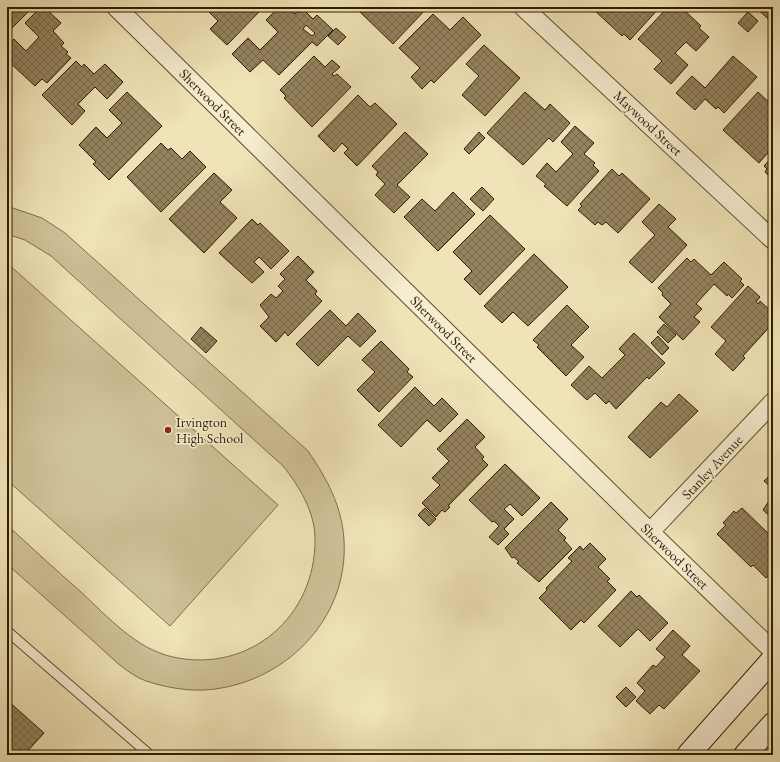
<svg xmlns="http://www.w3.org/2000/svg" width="780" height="762" font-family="'EB Garamond',serif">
	<defs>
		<pattern id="building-cross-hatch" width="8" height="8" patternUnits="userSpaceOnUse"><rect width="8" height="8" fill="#94835f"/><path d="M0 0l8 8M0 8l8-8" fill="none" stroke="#796a4c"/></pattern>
	</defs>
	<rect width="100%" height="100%" fill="#efe3b7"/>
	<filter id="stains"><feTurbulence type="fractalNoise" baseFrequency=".005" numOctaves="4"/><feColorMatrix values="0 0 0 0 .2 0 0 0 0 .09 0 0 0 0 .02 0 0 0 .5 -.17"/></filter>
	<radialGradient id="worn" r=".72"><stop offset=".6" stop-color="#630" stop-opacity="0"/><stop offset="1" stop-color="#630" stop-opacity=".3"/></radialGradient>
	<g fill="#cfc198" stroke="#806e4c">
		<path d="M7,206L42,218L65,233L308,451C327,479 342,506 344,540C349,620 283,685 205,690C186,691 164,687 146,681C126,674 106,652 91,639C63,614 35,589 7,564V525C32,548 56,570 81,592C108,617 136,649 173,657C250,674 316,616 315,539C315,512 299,486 283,466L51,256L25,240L7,234Z"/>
		<polygon points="7,263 278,505 170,626 7,480"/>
	</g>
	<g fill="url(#building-cross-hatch)" stroke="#321b00" fill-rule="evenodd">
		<polygon points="7,7 22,7 28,12 7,33"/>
		<polygon points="44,7 61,23 53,31 64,43 61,46 68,52 66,54 71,58 47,83 42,79 35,86 7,60 7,46 14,39 26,51 39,37 25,23 38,10 40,12"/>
		<polygon points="210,7 255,7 260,11 227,45 210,29 218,21 207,10"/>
		<path d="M282,7H288L295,14L301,7L313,19L317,15L333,30L317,46L312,42L279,75L263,60L250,72L232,54L248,38L260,50L278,32L266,20L277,9L279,10ZM306,25L315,33L312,36L303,29Z"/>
		<polygon points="363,7 428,7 393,44 359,11"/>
		<polygon points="594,7 660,7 630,40 624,34 622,36 593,9"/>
		<polygon points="668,7 681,7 701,26 699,28 709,37 696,51 686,42 675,53 688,65 671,84 654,69 662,61 638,39"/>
		<polygon points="758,7 773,7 773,23 756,8"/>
		<polygon points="748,12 758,21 748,32 738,23"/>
		<polygon points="433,14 450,30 463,17 481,35 434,83 431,80 422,89 411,77 420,68 399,48"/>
		<polygon points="336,28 346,37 338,45 328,36"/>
		<polygon points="484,45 520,78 485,116 462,95 479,76 466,64"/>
		<polygon points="314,56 325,67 332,60 340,67 332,74 334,76 337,74 351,87 312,127 284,98 286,96 280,90"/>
		<polygon points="733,56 757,77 724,113 718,107 716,109 705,99 695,110 676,93 692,76 705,88"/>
		<polygon points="76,61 82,67 84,64 94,74 105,64 123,82 107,99 95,87 78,104 85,111 72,125 42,95"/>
		<polygon points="773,73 773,83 768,79"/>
		<polygon points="127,92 162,126 109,180 93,164 96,162 79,145 96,127 107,138 122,123 109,110"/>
		<polygon points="525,92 545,110 550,104 570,123 553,142 549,138 523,165 487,133"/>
		<polygon points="758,92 773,106 773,147 759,163 723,130"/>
		<polygon points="358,95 370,107 375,103 397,124 357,166 344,153 348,149 342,143 334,152 318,136"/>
		<polygon points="575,126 594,143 584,154 595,163 593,165 599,171 567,206 544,186 546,184 536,176 547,163 556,172 573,154 561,142"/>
		<polygon points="405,132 428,154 397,185 410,197 394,213 375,195 385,184 376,175 378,172 372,166"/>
		<polygon points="479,132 485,138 469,154 464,149"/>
		<polygon points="161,143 168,150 171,148 182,159 190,151 206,167 161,212 127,177"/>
		<polygon points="773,156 773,180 765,172 767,169 764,166"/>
		<polygon points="612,169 619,176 622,173 650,199 618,233 606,222 602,225 598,222 595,225 578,210 582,206 580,204"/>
		<polygon points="214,173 232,190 220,202 237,218 204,253 169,219"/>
		<polygon points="482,187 494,199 483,211 470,199"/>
		<polygon points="453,192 475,214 438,251 404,217 422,199 435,211"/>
		<polygon points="659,204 676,219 668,227 687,245 652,283 629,262 655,235 642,222"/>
		<polygon points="490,215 525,249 480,295 464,279 472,271 453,252"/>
		<polygon points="252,219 258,225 260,223 289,251 271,269 259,257 254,262 264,272 252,283 219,253"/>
		<polygon points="534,254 568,287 528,326 513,312 502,323 484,306"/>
		<polygon points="298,256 314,272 306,280 317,291 315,294 322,301 288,336 285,332 276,342 260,326 269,317 260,305 271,294 276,298 283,291 278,286 285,279 280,274"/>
		<polygon points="687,258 691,262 694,259 711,275 724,262 742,279 740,281 744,285 732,298 728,294 727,296 714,284 696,304 702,309 694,317 700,322 683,340 659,317 671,304 662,295 663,293 658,288"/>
		<polygon points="748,286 760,297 756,302 758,304 760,301 773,313 773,323 743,356 745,358 733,371 715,354 726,341 711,327"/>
		<polygon points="567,305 589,327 571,345 584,357 566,376 537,347 539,345 533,340"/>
		<polygon points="330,310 346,326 358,313 376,331 360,347 348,336 318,366 296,344"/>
		<polygon points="664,324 676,335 668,343 657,332"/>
		<polygon points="201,327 217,341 206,353 191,339"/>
		<polygon points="634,333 665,363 649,379 647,377 616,409 609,401 606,404 595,393 587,400 571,385 589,366 602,378 625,355 619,349"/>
		<polygon points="658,336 669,348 662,355 651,343"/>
		<polygon points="381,341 409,369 407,372 413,377 379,412 357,390 375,372 362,360"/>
		<polygon points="415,387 434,406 442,398 458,414 440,432 427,420 401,447 378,425"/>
		<polygon points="679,394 698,411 650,458 628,437 661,402 667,407"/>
		<polygon points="467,419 485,437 475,447 484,457 482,459 488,465 448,506 450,507 445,512 442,510 436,517 422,503 440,485 432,478 449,461 437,449"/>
		<polygon points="505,464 540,498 522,516 510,504 504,509 514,519 504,529 509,534 498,545 489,537 499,526 494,521 492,522 469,500"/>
		<polygon points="773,472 773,489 764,481"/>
		<polygon points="773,495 773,519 763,510"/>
		<polygon points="551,502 568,519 558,530 566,538 564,540 572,549 539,582 517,563 519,562 514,557 512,558 505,548"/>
		<polygon points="425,508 436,519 429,526 418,515"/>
		<polygon points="742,508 773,538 773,545 770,548 773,551 773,578 770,574 766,578 753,565 751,567 717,534 726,525 723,523 734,511 736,513"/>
		<polygon points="590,543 606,559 598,567 610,579 607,581 616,590 584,623 581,620 571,630 539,598 547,590 546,588 572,561 568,558 580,546 583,550"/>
		<polygon points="631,591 637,597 639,595 668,623 650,641 638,629 620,647 598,626"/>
		<polygon points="673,630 690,646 682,655 700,671 664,709 659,705 650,714 636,701 645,691 637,683 653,665 656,667 665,657 656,649"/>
		<polygon points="626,687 636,697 626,707 616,697"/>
		<polygon points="7,700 44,733 24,755 7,755"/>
	</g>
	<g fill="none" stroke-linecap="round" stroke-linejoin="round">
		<g stroke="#614d2e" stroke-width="11">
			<polyline id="lane" points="7,631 150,755"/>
		</g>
		<g stroke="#614d2e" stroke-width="20">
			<g id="street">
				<polyline points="116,7 650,532 773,651"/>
				<polyline points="523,7 773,240"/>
				<polyline points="650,532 773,402"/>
			</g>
		</g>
		<g stroke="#321b00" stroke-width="24">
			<g id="secondary">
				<polyline points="688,755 773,659"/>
				<polyline points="745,755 773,724"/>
			</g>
		</g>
		<use href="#lane" stroke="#f5edd0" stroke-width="9"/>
		<use href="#street" stroke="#f5edd0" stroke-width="18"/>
		<use href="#secondary" stroke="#f5edd0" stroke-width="22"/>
	</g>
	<circle fill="#8f2418" stroke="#f5edd0" stroke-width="1.5" cx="168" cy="430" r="4"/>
	<g text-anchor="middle" stroke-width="3" stroke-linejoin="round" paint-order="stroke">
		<g font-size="14" fill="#321b00" stroke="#f5edd0">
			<text transform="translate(213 102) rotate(45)" y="5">Sherwood Street</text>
			<text transform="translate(648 123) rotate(43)" y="5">Maywood Street</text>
			<text transform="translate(444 329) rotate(45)" y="5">Sherwood Street</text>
			<text transform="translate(712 467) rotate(-47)" y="5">Stanley Avenue</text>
			<text transform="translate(675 556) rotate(44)" y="5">Sherwood Street</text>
		</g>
		<g font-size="14" fill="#321b00" stroke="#f5edd0" text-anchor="start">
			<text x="176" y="427">Irvington<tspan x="176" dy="16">High School</tspan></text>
		</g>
	</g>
	<rect width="780" height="762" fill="none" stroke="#efe3b7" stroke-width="24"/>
	<rect x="8" y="8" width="764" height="746" fill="none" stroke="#321b00" stroke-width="2"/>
	<rect x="12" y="12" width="756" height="738" fill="none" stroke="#321b00"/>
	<rect width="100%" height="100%" filter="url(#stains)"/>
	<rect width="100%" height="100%" fill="url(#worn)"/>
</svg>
